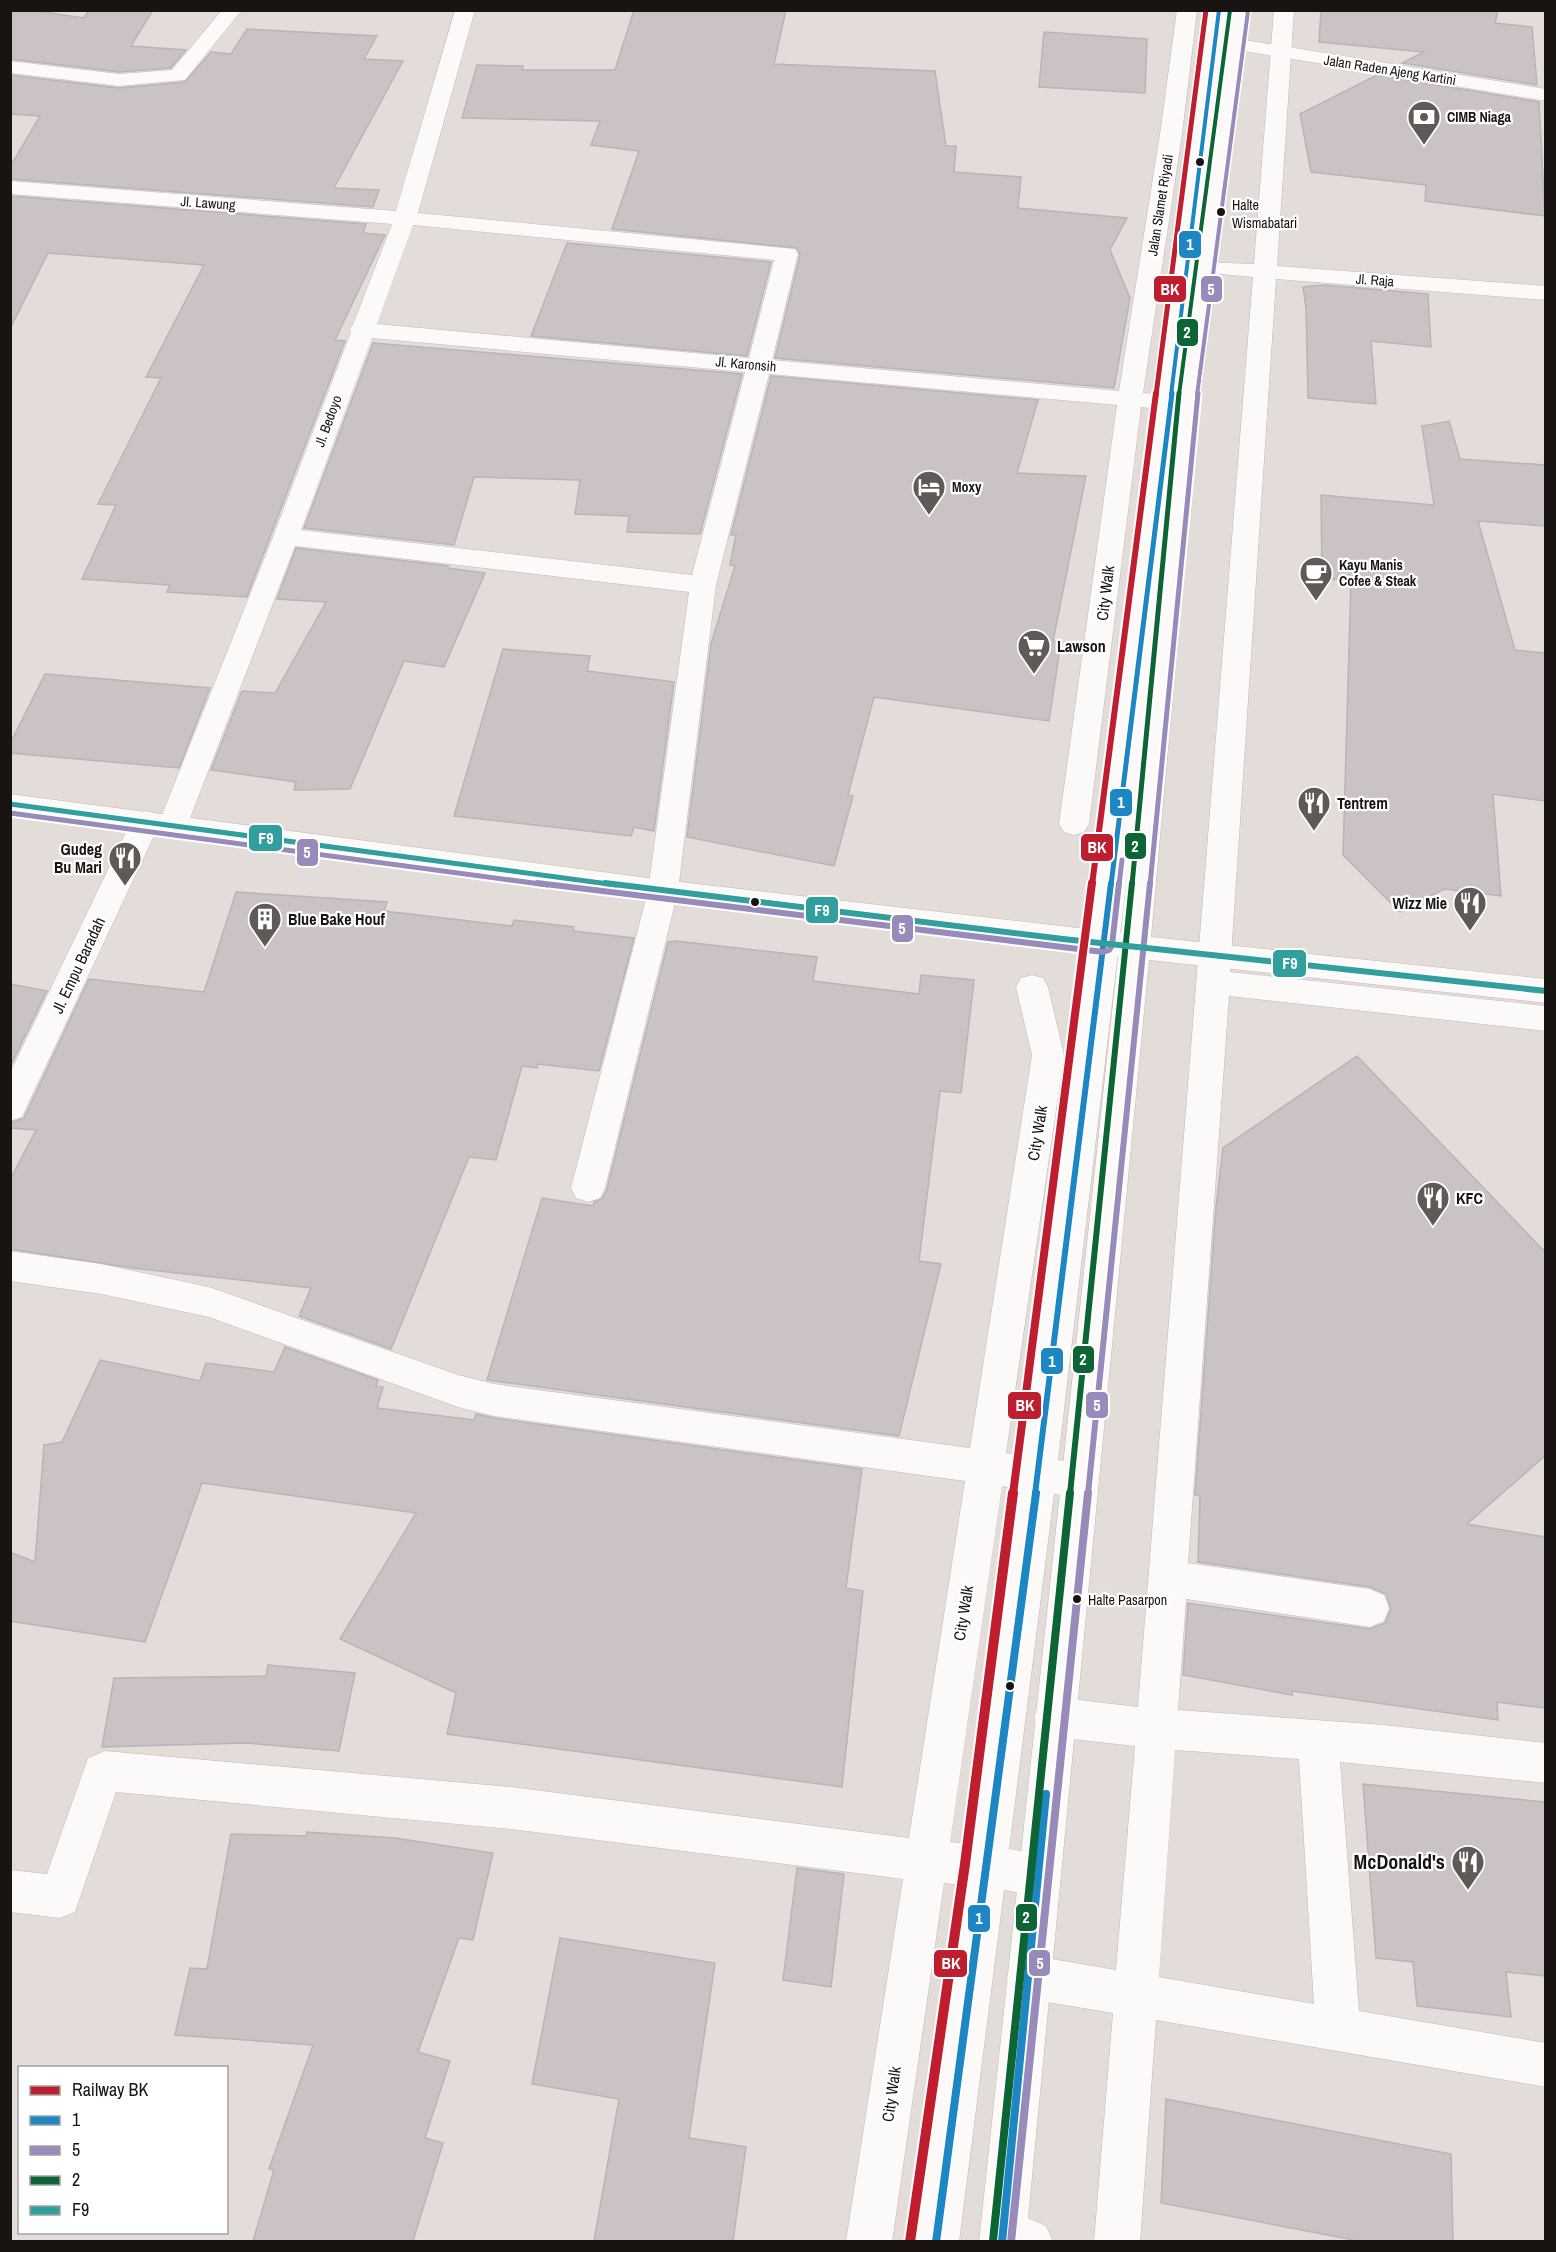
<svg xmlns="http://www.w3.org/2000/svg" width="1556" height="2252" font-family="'Archivo Narrow',sans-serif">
	<rect width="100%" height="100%" fill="#e4dcd8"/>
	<g fill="#cbc2c5" stroke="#bab4b5" stroke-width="1.5">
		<polygon points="10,10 29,10 84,18 89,10 153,10 131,46 186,50 171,68 119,72 10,59"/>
		<polygon points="634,10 786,10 774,64 935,71 946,146 956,146 954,172 1021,177 1018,208 1127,218 1110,250 1130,298 1114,388 775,358 800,255 797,248 612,229 639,151 591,145 600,121 462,118 477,65 523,66 522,70 615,70"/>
		<polygon points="1321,10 1498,10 1495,23 1532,27 1537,85 1402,63 1424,52 1319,42"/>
		<polygon points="247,29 377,36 364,59 403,61 334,188 379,190 373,207 10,179 10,167 40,116 10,114 10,75 119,88 185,82 211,52 231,54"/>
		<polygon points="1044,32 1147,39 1145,93 1039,87"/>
		<polygon points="1377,75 1539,102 1545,216 1425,201 1426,185 1311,172 1300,114"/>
		<polygon points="10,196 366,224 363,233 385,235 335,340 345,341 247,597 167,592 170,585 82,579 116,505 98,504 161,378 146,377 204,265 48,253 10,329"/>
		<polygon points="567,243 771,262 747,356 531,336"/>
		<polygon points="1324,285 1428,294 1431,347 1371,341 1376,404 1308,398 1306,308 1303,287"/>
		<polygon points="373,343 742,374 700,534 627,532 629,516 575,514 580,480 474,477 454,545 304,528"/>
		<polygon points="771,376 1038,400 1017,473 1086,476 1053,641 1061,642 1049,721 874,697 848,795 853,796 834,866 687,837 711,644 735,566 730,565 736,535 731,535"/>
		<polygon points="1449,421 1460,459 1545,465 1545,526 1478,521 1515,650 1545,653 1545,801 1493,794 1501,896 1444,889 1400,912 1343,855 1351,580 1322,579 1321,495 1434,505 1422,426"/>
		<polygon points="296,548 448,566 448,568 485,573 444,667 404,661 350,789 294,790 296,782 211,770 242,691 275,693 326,602 277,599"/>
		<polygon points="503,649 590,656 587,671 674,682 654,831 634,827 631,836 454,816"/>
		<polygon points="45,674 210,688 179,768 10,753 10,744"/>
		<polygon points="236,892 387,902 384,911 512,926 514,920 574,927 573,931 634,938 599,1071 538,1064 537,1068 522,1066 496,1160 469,1157 391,1349 299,1316 311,1288 132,1268 10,1249 10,1180 36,1130 10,1128 10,1123 24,1118 89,979 204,992"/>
		<polygon points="676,941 817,957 813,981 919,994 921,975 974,980 961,1093 940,1091 919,1261 941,1264 899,1436 487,1380 542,1198 593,1206 594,1202 602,1199 607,1189 668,942"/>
		<polygon points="10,984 47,991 10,1067"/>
		<polygon points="1357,1056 1545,1252 1545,1456 1467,1524 1545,1537 1545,1708 1497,1702 1498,1720 1292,1691 1292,1695 1183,1675 1188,1603 1370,1629 1385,1623 1391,1609 1386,1594 1370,1587 1198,1562 1200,1496 1195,1495 1216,1207 1223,1148"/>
		<polygon points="285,1347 378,1380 376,1386 383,1387 377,1408 474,1420 476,1414 494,1418 862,1469 846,1588 863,1591 842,1787 447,1734 456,1693 340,1639 416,1513 202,1483 145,1642 10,1621 10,1552 35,1562 44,1445 62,1442 100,1360 200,1381 206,1363 274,1372"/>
		<polygon points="268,1665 355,1673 339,1751 246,1743 102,1747 114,1678 266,1676"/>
		<polygon points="1363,1784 1545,1802 1545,1976 1506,1972 1511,2017 1417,2006 1413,1962 1376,1958"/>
		<polygon points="307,1832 395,1838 493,1853 473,1940 459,1938 418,2052 450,2061 425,2138 443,2143 413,2241 253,2241 274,2170 269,2169 313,2045 175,2035 190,1968 207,1969 231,1834 306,1836"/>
		<polygon points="797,1868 844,1874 831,1987 783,1980"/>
		<polygon points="560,1938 715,1963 689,2138 746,2147 733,2241 594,2241 619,2099 532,2084"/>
		<polygon points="1166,2099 1451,2154 1453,2241 1359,2241 1161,2203"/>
	</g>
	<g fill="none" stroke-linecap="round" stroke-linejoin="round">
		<g stroke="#c0bab7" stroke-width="1">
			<g id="minor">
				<polygon points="222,10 242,10 185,80 119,86 10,73 10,61 119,74 172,70"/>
				<path d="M455,10H475L418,213L795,249L798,254L772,360L1119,391L1160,134L1177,10H1197L1182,134L1143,393L1159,394L1209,10H1229L1199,262L1254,264L1274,10H1294L1277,266L1546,286V300L1276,279L1230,972L1546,1006V1031L1229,996L1188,1563L1370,1589L1384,1595L1389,1608L1384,1621L1370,1627L1186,1599L1178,1710L1384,1725L1546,1743V1783L1340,1762L1359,2011L1546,2043V2087L1156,2020L1140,2242H1094L1113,2013L1029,1999L1014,1992L1007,1977L1014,1962L1029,1955L1116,1970L1135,1746L1054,1737L1040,1731L1034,1717L1040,1703L1054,1697L1138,1707L1253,277L1198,272L1183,396L1196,399L1199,404L1196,409L1182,411L1058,1460L1080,1463L1093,1468L1099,1480L1093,1492L1080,1497L1054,1494L1009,1849L1038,1854L1053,1860L1059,1875L1053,1890L1038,1896L1004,1890L959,2242H913L962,1885L944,1883L892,2242H846L903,1879L511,1829L116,1792L75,1912L60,1918L10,1912V1870L47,1874L88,1758L105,1751L511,1787L909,1838L965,1481L494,1416L458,1407L209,1317L101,1294L10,1281V1251L101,1264L209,1287L458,1375L494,1384L970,1448L1032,1055L1016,987L1021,978L1032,975L1043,978L1048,987L1064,1055L1006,1453L1022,1455L1158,409L1141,407L1089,824L1084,832L1074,835L1064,832L1059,824L1117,405L769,374L716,585L678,891L605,1188L600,1198L588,1202L576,1198L571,1188L648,891L689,592L295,546L187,826L182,834L172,837L162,834L158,827L26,1108L22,1117L10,1121V1073L131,822L136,814L146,811L156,814L160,820L273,537L351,332L349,330L353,325L392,224L10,194V181L396,211ZM413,225L774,260L749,358L377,324ZM372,338L745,372L692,575L301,530ZM1002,1486L1018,1489L968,1844L950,1842ZM1175,1750L1299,1759L1314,2004L1159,1977Z"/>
			</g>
		</g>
		<g stroke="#c0bab7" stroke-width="1">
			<polygon id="major" points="1229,10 1249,10 1245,40 1546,89 1546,101 1244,51 1199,404 1151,937 1546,979 1546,1003 1149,960 1028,2218 1046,2226 1053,2242 979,2242 1118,957 663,902 10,815 10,794 663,880 1121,933 1175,404"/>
		</g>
		<use href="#minor" fill="#fbfaf9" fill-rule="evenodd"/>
		<use href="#major" fill="#fbfaf9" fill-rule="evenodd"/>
		<g stroke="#fff" stroke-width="7">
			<polyline id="bus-1-far3" points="1171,395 1219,10"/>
		</g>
		<g stroke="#fff" stroke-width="9">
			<polyline id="bus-1-far2" points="1111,885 1172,393"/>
		</g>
		<g stroke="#fff" stroke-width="10">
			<polyline id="bus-1-far1" points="1035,1494 1111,883"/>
		</g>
		<g stroke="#fff" stroke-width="12">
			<g id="bus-1">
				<polyline points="936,2242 1036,1493"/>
				<polyline points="1002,2242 1046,1794"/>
			</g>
		</g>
		<g stroke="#fff" stroke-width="7">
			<polyline id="bus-2-far3" points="1197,395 1248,11"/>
		</g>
		<g stroke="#fff" stroke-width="9">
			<g id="bus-2-far2">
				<polyline points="10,813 548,885"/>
				<polyline points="1119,885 1122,860"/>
				<polyline points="1150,885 1198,393"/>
			</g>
		</g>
		<g stroke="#fff" stroke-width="10">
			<g id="bus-2-far1">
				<polyline points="537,883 1103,952 1109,950 1112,945 1119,883"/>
				<polyline points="1088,1494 1150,883"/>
			</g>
		</g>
		<g stroke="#fff" stroke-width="12">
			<polyline id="bus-2" points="1011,2242 1088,1493"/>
		</g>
		<g stroke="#fff" stroke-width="7">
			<polyline id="bus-3-far3" points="1179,395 1230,10"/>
		</g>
		<g stroke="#fff" stroke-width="9">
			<polyline id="bus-3-far2" points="1132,885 1179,393"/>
		</g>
		<g stroke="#fff" stroke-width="10">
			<polyline id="bus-3-far1" points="1070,1494 1132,883"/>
		</g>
		<g stroke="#fff" stroke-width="12">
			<polyline id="bus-3" points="993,2241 1070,1493"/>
		</g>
		<g stroke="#fff" stroke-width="9">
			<polyline id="bus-4-far1" points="10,804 616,885"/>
		</g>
		<g stroke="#fff" stroke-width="10">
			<polyline id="bus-4" points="605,883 1063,939 1546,991"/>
		</g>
		<use href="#bus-1-far3" stroke="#1d87c4" stroke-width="4"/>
		<use href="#bus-1-far2" stroke="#1d87c4" stroke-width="5"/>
		<use href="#bus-1-far1" stroke="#1d87c4" stroke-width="6"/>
		<use href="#bus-1" stroke="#1d87c4" stroke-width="8"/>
		<use href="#bus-2-far3" stroke="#988bbc" stroke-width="4"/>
		<use href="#bus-2-far2" stroke="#988bbc" stroke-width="5"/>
		<use href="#bus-2-far1" stroke="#988bbc" stroke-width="6"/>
		<use href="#bus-2" stroke="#988bbc" stroke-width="8"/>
		<use href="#bus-3-far3" stroke="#0d6535" stroke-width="4"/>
		<use href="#bus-3-far2" stroke="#0d6535" stroke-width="5"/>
		<use href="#bus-3-far1" stroke="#0d6535" stroke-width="6"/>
		<use href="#bus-3" stroke="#0d6535" stroke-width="8"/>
		<use href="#bus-4-far1" stroke="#319f9d" stroke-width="5"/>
		<use href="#bus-4" stroke="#319f9d" stroke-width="6"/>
		<g stroke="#fff" stroke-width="8">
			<polyline id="rail-1-far3" points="1156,395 1206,10"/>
		</g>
		<g stroke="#fff" stroke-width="10">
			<polyline id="rail-1-far2" points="1092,885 1156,393"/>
		</g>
		<g stroke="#fff" stroke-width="12">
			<polyline id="rail-1-far1" points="1013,1494 1092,883"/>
		</g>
		<g stroke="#fff" stroke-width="14">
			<polyline id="rail-1" points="910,2242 965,1864 1013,1493"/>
		</g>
		<use href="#rail-1-far3" stroke="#be1e2d" stroke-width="5"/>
		<use href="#rail-1-far2" stroke="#be1e2d" stroke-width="6"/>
		<use href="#rail-1-far1" stroke="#be1e2d" stroke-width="8"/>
		<use href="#rail-1" stroke="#be1e2d" stroke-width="10"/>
	</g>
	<defs>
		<g id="bank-pin" transform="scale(1.725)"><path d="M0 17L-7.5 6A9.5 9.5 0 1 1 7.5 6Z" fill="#605a57" stroke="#fff"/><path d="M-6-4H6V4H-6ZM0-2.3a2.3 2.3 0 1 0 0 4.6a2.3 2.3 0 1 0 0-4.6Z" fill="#fff"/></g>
		<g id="hotel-pin" transform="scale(1.725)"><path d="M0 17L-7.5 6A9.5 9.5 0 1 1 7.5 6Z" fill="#605a57" stroke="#fff"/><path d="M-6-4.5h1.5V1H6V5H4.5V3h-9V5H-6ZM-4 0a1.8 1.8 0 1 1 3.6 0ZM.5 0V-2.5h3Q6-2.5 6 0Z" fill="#fff"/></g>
		<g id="cafe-pin" transform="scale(1.725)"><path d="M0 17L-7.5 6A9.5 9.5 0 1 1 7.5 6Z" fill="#605a57" stroke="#fff"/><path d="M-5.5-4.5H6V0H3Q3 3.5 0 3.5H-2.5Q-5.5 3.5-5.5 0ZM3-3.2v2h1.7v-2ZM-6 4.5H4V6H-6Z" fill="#fff"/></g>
		<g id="supermarket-pin" transform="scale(1.725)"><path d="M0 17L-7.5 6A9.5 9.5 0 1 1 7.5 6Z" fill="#605a57" stroke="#fff"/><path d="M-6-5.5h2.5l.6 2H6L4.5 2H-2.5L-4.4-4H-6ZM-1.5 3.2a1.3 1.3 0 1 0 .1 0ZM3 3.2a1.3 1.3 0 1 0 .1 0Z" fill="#fff"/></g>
		<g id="restaurant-pin" transform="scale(1.725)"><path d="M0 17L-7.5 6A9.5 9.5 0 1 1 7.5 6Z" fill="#605a57" stroke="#fff"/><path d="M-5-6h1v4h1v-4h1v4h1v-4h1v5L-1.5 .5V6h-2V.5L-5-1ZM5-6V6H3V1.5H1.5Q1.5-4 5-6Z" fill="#fff"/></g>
		<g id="building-pin" transform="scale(1.725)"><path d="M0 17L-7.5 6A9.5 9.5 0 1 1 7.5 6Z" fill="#605a57" stroke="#fff"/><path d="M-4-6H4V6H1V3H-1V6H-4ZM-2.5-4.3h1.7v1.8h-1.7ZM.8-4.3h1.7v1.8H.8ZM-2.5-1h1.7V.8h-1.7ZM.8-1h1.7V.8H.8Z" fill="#fff"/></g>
	</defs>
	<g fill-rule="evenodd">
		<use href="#bank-pin" x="1424" y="117"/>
		<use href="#hotel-pin" x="929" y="487"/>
		<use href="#cafe-pin" x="1316" y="573"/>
		<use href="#supermarket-pin" x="1034" y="646"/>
		<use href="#restaurant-pin" x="1314" y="803"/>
		<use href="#restaurant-pin" x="125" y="858"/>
		<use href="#restaurant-pin" x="1470" y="903"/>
		<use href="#building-pin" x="265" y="919"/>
		<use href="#restaurant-pin" x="1433" y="1198"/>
		<use href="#restaurant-pin" x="1468" y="1862"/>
	</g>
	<g fill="#191412" stroke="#fff" stroke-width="2">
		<circle cx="1200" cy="162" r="5"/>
		<circle cx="1221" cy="212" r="5"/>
		<circle cx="755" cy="902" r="5"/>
		<circle cx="1077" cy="1599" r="5"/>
		<circle cx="1010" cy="1686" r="5"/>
	</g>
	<g text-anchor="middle" stroke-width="4.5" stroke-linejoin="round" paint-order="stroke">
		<g font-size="14" fill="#191412" stroke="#fff">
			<text transform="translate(1390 70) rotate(9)" y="5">Jalan Raden Ajeng Kartini</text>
			<text transform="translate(208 203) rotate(4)" y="5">Jl. Lawung</text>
			<text transform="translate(1160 205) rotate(-81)" y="5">Jalan Slamet Riyadi</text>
			<text transform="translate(1375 280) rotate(4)" y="5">Jl. Raja</text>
			<text transform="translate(746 364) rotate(5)" y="5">Jl. Karonsih</text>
			<text transform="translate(328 421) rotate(-70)" y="5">Jl. Bedoyo</text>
		</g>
		<g font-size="14" font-weight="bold" fill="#191412" stroke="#fff" text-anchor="start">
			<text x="1447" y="122">CIMB Niaga</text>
			<text x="952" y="492">Moxy</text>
			<text x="1339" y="570">Kayu Manis<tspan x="1339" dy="16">Cofee &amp; Steak</tspan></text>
		</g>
		<g font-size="14" fill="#191412" stroke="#fff" text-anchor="start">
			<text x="1232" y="210">Halte<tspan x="1232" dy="18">Wismabatari</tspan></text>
			<text x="1088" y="1605">Halte Pasarpon</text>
		</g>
		<g font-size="16" fill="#191412" stroke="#fff">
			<text transform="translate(1105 593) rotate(-83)" y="6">City Walk</text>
			<text transform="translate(78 965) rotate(-65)" y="6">Jl. Empu Baradah</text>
			<text transform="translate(1037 1133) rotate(-81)" y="6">City Walk</text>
			<text transform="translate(963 1613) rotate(-81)" y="6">City Walk</text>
			<text transform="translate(891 2094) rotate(-82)" y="6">City Walk</text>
		</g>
		<g font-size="16" font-weight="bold" fill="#191412" stroke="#fff" text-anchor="start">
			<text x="1057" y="652">Lawson</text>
			<text x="1337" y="809">Tentrem</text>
			<text x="102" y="855" text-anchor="end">Gudeg<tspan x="102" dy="18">Bu Mari</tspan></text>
			<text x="1447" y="909" text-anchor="end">Wizz Mie</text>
			<text x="288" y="925">Blue Bake Houf</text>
			<text x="1456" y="1204">KFC</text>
		</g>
		<g font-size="20" font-weight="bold" fill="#191412" stroke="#fff" text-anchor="end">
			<text x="1445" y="1869">McDonald's</text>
		</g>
	</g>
	<g stroke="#fff" stroke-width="2">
		<rect x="1178" y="230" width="24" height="29" rx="6" fill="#1d87c4"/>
		<rect x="1200" y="275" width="23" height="28" rx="6" fill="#988bbc"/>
		<rect x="1153" y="275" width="34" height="28" rx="6" fill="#be1e2d"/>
		<rect x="1176" y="318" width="23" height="29" rx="6" fill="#0d6535"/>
		<rect x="1109" y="788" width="24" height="29" rx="6" fill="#1d87c4"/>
		<rect x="248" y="824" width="35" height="28" rx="6" fill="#319f9d"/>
		<rect x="1124" y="832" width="23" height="28" rx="6" fill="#0d6535"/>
		<rect x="1080" y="833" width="34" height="29" rx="6" fill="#be1e2d"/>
		<rect x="296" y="838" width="23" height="29" rx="6" fill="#988bbc"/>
		<rect x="805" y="896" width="34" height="28" rx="6" fill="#319f9d"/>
		<rect x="891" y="914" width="23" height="29" rx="6" fill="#988bbc"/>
		<rect x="1272" y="949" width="35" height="29" rx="6" fill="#319f9d"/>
		<rect x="1072" y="1345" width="23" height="29" rx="6" fill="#0d6535"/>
		<rect x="1040" y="1347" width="24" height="28" rx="6" fill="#1d87c4"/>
		<rect x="1085" y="1391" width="24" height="28" rx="6" fill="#988bbc"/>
		<rect x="1007" y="1391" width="35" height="29" rx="6" fill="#be1e2d"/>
		<rect x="1015" y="1903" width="23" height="29" rx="6" fill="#0d6535"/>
		<rect x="967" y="1904" width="24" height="29" rx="6" fill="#1d87c4"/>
		<rect x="1028" y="1949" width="23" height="28" rx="6" fill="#988bbc"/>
		<rect x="933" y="1949" width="35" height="29" rx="6" fill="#be1e2d"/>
	</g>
	<g font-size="16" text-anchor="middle" font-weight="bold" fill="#fff">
		<text x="1190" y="250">1</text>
		<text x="1211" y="295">5</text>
		<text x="1170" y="295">BK</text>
		<text x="1187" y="338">2</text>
		<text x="1121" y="808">1</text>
		<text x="266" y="844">F9</text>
		<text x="1135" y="852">2</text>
		<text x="1097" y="853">BK</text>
		<text x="307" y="858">5</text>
		<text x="822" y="916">F9</text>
		<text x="902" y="934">5</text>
		<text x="1290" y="969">F9</text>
		<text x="1083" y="1365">2</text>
		<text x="1052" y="1367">1</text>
		<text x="1097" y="1411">5</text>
		<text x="1025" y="1411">BK</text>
		<text x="1026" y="1923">2</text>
		<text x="979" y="1924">1</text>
		<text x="1040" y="1969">5</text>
		<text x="951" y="1969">BK</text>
	</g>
	<rect width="1556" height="2252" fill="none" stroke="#191412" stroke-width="24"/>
	<rect x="18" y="2066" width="210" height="168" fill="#ffffff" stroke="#a3a1a0" stroke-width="1.5"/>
	<rect x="30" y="2086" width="30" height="9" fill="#be1e2d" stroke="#a3a1a0" stroke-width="1.5"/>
	<text x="72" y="2096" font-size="18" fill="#191412">Railway BK</text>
	<rect x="30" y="2116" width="30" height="9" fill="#1d87c4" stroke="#a3a1a0" stroke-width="1.5"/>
	<text x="72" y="2126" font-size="18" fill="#191412">1</text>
	<rect x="30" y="2146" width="30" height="9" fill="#988bbc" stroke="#a3a1a0" stroke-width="1.5"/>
	<text x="72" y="2156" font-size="18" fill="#191412">5</text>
	<rect x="30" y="2176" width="30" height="9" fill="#0d6535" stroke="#a3a1a0" stroke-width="1.5"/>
	<text x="72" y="2186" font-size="18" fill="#191412">2</text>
	<rect x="30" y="2206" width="30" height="9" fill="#319f9d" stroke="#a3a1a0" stroke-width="1.5"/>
	<text x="72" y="2216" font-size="18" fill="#191412">F9</text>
</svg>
